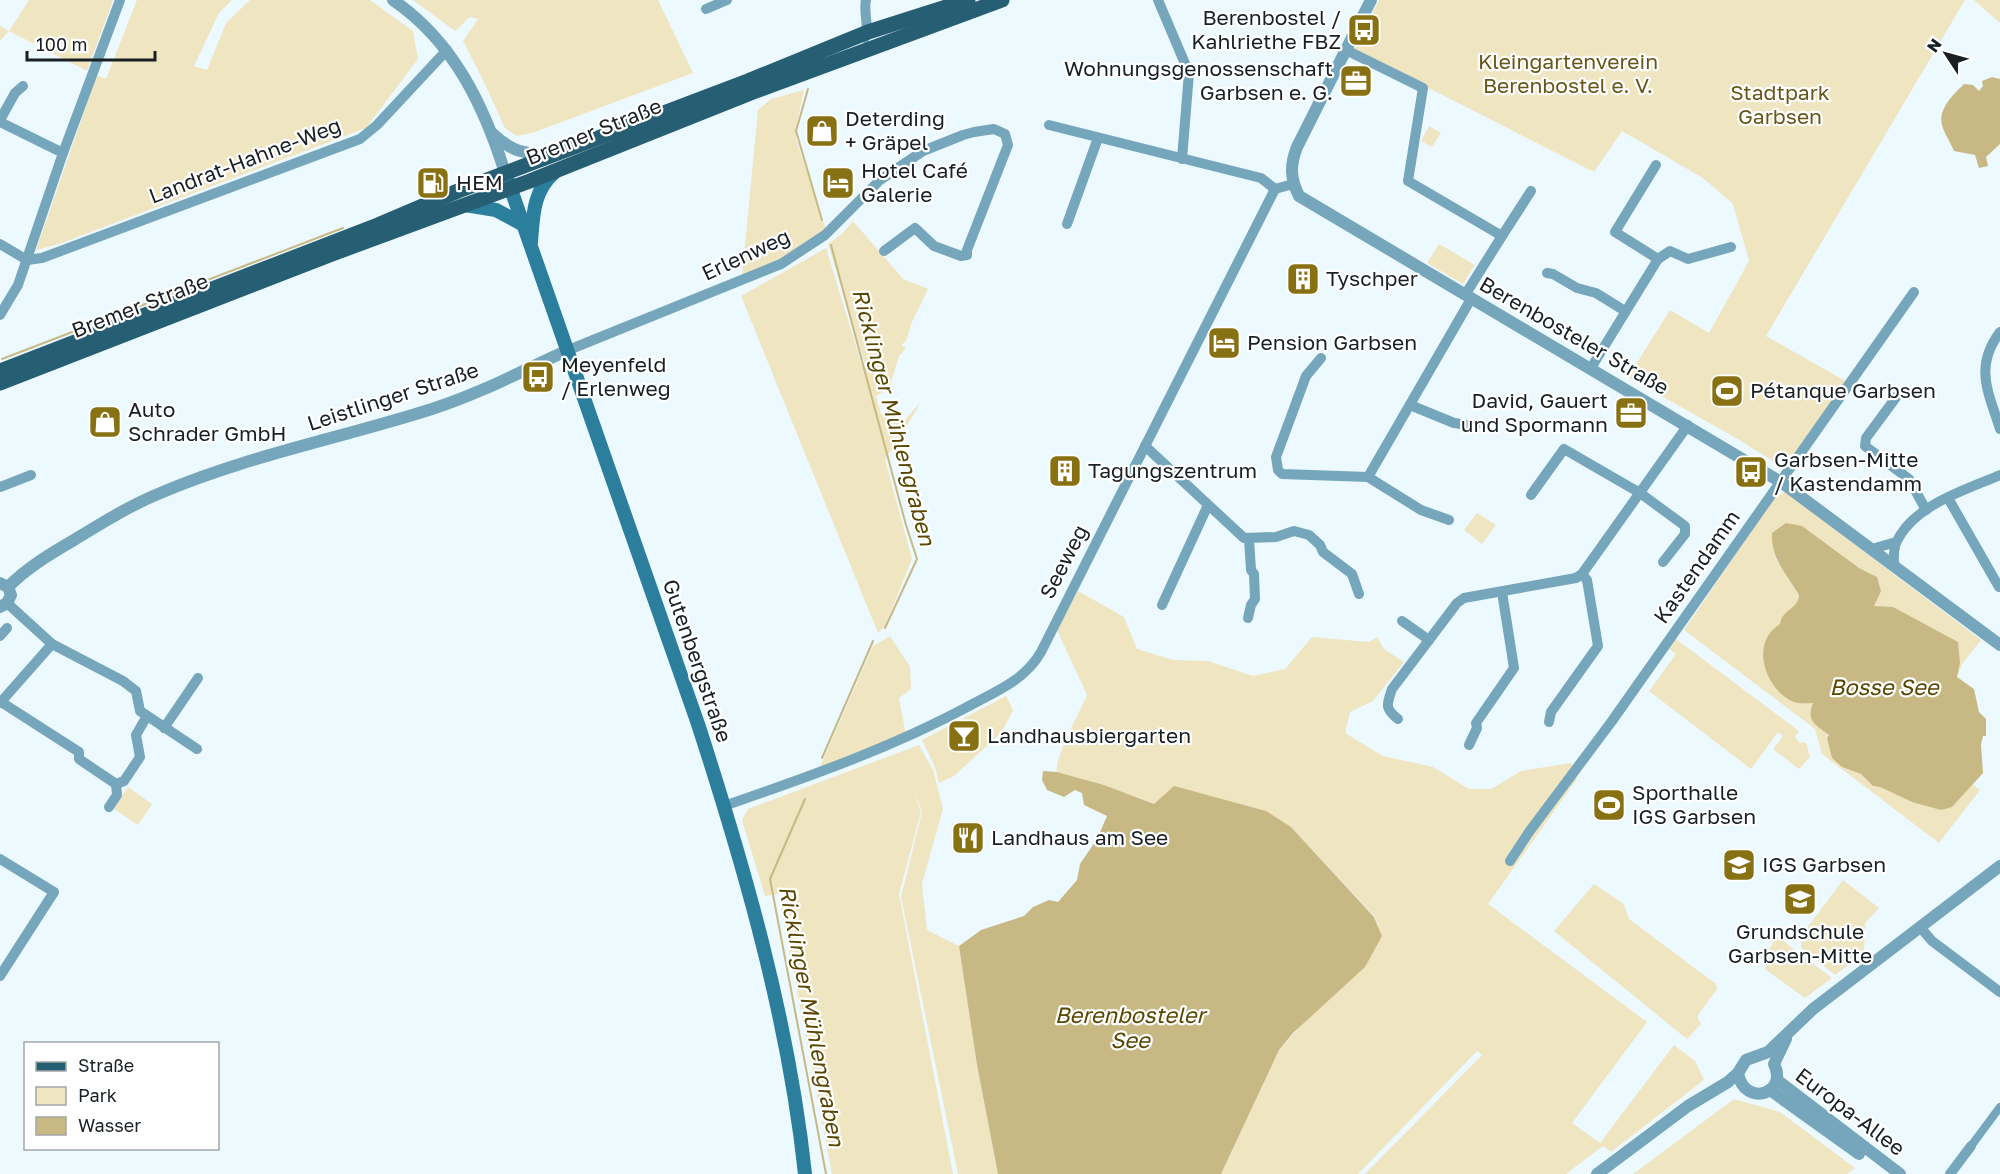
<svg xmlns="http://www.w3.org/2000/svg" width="2000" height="1174" font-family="'Golos Text',sans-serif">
	<rect width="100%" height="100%" fill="#ecf9ff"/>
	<g fill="#f0e5c1">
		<polygon points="29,0 113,0 87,71 9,31 0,41 0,26 9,31"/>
		<polygon points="137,0 232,0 219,13 194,66 207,70 226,23 250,0 370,0 413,31 418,59 366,128 59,244 36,250 97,75 106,79"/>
		<polygon points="413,0 658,0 693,73 535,132 517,136 505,128 481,76 463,41 478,19 470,17 455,31"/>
		<polygon points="1379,0 1965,0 1766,336 1847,382 1786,469 1736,438 1628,377 1670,310 1709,333 1749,261 1733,204 1703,178 1622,131 1594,172 1354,50"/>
		<polygon points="1974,0 2000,0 2000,23"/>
		<polygon points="804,90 797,123 796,139 826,230 785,257 742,277 758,110 771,99"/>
		<polygon points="1429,126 1441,133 1432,147 1421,141"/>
		<polygon points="853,221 903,279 928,289 912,322 906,341 901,345 906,348 899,356 889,389 876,396 881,414 901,424 921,402 894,447 885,459 912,559 885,626 878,633 741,296 826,248 862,366 866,367 828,244 842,234"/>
		<polygon points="1439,244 1475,265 1463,284 1427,263"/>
		<polygon points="1785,492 1981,640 1962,664 1957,677 1960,663 1957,642 1934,629 1874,606 1877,577 1859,568 1775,558 1799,595 1799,602 1793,608 1813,702 1842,767 1861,774 1873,786 1880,787 1912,802 1926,805 1952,807 1972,784 1980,790 1939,843 1822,754 1815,729 1684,630 1774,498"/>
		<polygon points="1477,513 1496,525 1482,544 1464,530"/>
		<path d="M1078,591L1124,617L1137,649L1173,660L1208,661L1253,676L1285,669L1312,637L1369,642L1377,637L1384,649L1404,662L1373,701L1350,712L1345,733L1383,756L1433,767L1469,789H1491L1521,771L1571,763L1577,779L1488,904L1647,1022L1572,1123L1600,1143L1674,1045L1695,1061L1704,1080L1611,1152L1603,1146L1566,1174H1365L1482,1055L1477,1051L1358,1174H1221L1279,1050L1382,936L1375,917L1291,827L1154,804L1104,785L1057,772C1053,761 1081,709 1087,695L1057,630Z"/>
		<polygon points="890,636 910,667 911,689 899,698 906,735 819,769 873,646"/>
		<polygon points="1676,639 1799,731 1795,737 1800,743 1806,742 1810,757 1799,769 1773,749 1783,736 1778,732 1751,769 1649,691 1676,654 1669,649"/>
		<polygon points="1006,696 1013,710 1002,732 954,776 939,783 935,767 922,740"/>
		<polygon points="919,745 933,770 943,809 922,884 927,930 959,946 977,1065 998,1174 958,1174 901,897 922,812 913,786 921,812 899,894 953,1174 832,1174 779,897 803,891 765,896 742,820 748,809"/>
		<polygon points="128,787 152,804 138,825 114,809"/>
		<polygon points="1843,880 1879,908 1865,923 1864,953 1835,975 1801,948 1801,942 1798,940"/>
		<polygon points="1594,884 1624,904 1629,919 1716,984 1717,989 1698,1015 1698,1019 1701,1024 1687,1039 1554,931"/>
		<polygon points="1778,937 1832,978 1805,998 1766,970 1762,957"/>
		<polygon points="1734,1099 1780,1112 1855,1168 1847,1174 1633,1174"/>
	</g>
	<g fill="#c8b883">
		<path d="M1992,77L2000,79V144L1986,157L1988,166L1979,168L1975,155L1954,151C1951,143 1944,133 1942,125C1938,108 1954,94 1964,84L1973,85L1979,91L1983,86L1982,81Z"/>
		<path d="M1786,523L1802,526L1859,568L1877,577L1881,591L1874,606L1893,607L1958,642L1960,663L1957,677L1974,689L1979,712L1986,719V736H1983L1981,745L1983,773L1952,807L1941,810L1912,802L1880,787L1873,786L1861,774L1842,767L1832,758L1827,738L1829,735C1815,724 1806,722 1813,703C1807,703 1799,704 1794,702C1765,690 1749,643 1780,624C1782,609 1798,610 1799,595C1786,573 1771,559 1772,533Z"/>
		<polygon points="1043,771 1057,772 1104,785 1154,804 1174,786 1266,811 1291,827 1374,917 1382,936 1365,967 1293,1033 1279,1050 1221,1174 998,1174 977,1065 959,946 981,930 1024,916 1033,907 1049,900 1058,902 1077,880 1080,864 1097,839 1107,816 1084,805 1082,793 1075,790 1064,797 1047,790 1042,780"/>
	</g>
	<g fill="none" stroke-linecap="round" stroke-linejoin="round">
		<g stroke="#c8b883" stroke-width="2">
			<polyline points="808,89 796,131 822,220"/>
			<polyline points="831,245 906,525 917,559 885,628"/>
			<polyline points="2,359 343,228"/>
			<polyline points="822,758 873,641"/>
			<polyline points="805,799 770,879 826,1174"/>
		</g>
		<polyline stroke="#76a6bb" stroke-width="8" points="1971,1146 2000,1107"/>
		<g stroke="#76a6bb" stroke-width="10">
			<polyline points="1158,0 1189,73 1182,159"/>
			<polyline points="706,9 727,0"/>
			<path d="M865,38C870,27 863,13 866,0"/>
			<polyline points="1346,50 1423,88 1408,181 1502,236 1465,295"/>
			<polyline points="0,120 15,93 23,86"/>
			<polyline points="0,122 63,153"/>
			<polyline points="1049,125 1261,178 1275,189"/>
			<polyline points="1656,165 1615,232 1658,259"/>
			<polyline points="1067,224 1098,138"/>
			<polyline points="1502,236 1531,191"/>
			<polyline points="0,244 27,260 42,258 360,139 377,125 447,50"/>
			<polyline points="1547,273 1553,274 1577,288 1596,293 1625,311"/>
			<polyline points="0,315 18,285 63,153 120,0"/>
			<path d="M2000,332C1974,367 1988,391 2000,429"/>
			<polyline points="566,351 781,264 825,235 880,180 923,151 963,135 974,132 994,129 1005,134 1008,145 967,250 967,255 961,256 934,246 915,228 884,251"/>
			<polyline points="1321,358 1306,376 1276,457 1278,470 1282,474 1368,477 1421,510 1449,520"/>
			<polyline points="1591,368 1658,259 1670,251 1688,259 1731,247"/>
			<polyline points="1897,396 1866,438 1865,446 1909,479 1926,510"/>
			<polyline points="1410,405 1454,423 1475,426"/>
			<polyline points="1145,446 1244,538 1276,537 1294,531 1309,535 1320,545 1323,552 1352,574 1359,594"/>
			<polyline points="1368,477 1471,299"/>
			<polyline points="0,487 31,475"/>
			<polyline points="1531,495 1564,449 1640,493 1685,526 1685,534 1663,562"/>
			<polyline points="1948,498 1999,587"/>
			<polyline points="1872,549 1896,542"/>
			<path d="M1894,566C1894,558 1893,550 1896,543C1913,505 1965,490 2000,475"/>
			<polyline points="7,603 52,644 123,681 136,691 140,711 197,749"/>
			<polyline points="1162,605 1208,505"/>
			<polyline points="1248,618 1251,605 1255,599 1254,574 1251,570 1249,539"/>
			<polyline points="1402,621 1429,640"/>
			<polyline points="0,636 7,628"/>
			<polyline points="1,702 79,752 79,759 116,784 124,781 140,757 136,735 147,716"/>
			<polyline points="0,703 52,644"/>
			<path d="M1398,719C1384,708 1387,704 1392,689L1457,603L1464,598L1576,578L1582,574L1688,425"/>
			<polyline points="1549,722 1551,712 1598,646 1587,580 1582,574"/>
			<polyline points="164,728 198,678"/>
			<polyline points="1469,745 1477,728 1476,723 1514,668 1502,592"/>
			<path d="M724,806C808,777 891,748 969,706C997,691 1025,680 1041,652L1275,189L1293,184"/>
			<polyline points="109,807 117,795 116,784"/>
			<polyline points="0,859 54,892 0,976"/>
			<polyline points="1510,861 1529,832 1612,721 1914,292"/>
			<polyline points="1920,927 1932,941 2000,992"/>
			<polyline points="1950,1174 1971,1146"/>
		</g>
		<g stroke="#76a6bb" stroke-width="12">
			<path d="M393,0C453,41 484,105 505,173"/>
			<path d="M1371,0L1297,147C1290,165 1290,178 1299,196L1781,482L2000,645"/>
			<path d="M492,133C512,152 522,153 549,155"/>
			<polyline points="0,583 8,587 11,595 7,603 0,607"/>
			<path d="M8,587C28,567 50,554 74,540C102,523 129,506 158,494C246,456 341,438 432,409C479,394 522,371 566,351"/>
			<path d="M1738,1073C1744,1108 1789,1094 1774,1064L1786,1039"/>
			<polyline points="1777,1080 1900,1174"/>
			<polyline points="1770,1090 1859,1154"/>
			<polyline points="1597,1174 1688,1106 1728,1082 1738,1073 1746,1060 1768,1052 1813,1009 2000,866"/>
		</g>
		<g stroke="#2c7e9d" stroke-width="14">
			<path d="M507,178L698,724C745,869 789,1022 805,1174"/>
			<polyline points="465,205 496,210 522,224"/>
			<path d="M531,242C533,216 533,190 555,172"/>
		</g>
		<g stroke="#265e73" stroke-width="15">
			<polyline points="0,371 378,225 458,191 748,81 868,32 968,0"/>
			<polyline points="0,383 332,254 530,181 753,92 1002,0"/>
		</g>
	</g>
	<defs>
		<g id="bus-square" transform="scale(1.725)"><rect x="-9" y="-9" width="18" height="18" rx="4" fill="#887112" stroke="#fff"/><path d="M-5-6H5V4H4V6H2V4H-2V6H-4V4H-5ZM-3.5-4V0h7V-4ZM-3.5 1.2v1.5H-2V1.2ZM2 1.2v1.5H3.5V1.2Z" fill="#fff"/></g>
		<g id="office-square" transform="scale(1.725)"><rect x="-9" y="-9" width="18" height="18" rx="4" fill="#887112" stroke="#fff"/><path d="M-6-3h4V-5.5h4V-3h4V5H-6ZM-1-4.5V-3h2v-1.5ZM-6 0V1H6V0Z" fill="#fff"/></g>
		<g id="shop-square" transform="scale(1.725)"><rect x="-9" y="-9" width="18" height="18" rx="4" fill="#887112" stroke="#fff"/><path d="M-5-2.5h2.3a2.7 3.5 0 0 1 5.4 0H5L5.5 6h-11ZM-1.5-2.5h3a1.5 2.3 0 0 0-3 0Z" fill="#fff"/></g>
		<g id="fuel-square" transform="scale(1.725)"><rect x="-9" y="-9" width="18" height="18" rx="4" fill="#887112" stroke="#fff"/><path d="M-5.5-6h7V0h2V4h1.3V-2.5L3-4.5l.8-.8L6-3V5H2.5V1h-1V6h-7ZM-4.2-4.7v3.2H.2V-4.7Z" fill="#fff"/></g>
		<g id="hotel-square" transform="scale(1.725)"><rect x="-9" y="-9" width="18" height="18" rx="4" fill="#887112" stroke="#fff"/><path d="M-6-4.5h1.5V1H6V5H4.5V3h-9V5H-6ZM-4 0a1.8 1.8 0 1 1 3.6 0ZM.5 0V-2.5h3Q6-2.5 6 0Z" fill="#fff"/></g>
		<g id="building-square" transform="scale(1.725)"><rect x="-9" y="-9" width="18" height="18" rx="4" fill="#887112" stroke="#fff"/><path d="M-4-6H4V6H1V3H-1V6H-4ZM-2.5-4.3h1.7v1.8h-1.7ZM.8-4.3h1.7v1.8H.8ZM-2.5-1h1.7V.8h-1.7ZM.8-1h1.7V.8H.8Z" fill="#fff"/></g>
		<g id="stadium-square" transform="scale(1.725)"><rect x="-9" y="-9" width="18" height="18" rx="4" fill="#887112" stroke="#fff"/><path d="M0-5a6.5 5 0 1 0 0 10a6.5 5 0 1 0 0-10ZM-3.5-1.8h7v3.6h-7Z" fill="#fff"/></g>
		<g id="bar-square" transform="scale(1.725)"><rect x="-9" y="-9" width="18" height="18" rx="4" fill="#887112" stroke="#fff"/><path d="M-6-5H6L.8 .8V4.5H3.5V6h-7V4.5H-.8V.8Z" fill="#fff"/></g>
		<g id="restaurant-square" transform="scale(1.725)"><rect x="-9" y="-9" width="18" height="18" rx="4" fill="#887112" stroke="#fff"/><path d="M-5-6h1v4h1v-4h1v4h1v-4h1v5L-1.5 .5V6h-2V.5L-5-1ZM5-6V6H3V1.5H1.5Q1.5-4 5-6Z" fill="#fff"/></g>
		<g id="school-square" transform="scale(1.725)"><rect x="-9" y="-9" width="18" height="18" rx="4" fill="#887112" stroke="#fff"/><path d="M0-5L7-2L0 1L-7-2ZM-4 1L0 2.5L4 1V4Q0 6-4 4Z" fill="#fff"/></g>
	</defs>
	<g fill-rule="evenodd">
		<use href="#bus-square" x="1364" y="30"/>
		<use href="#office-square" x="1356" y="81"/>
		<use href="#shop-square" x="822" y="131"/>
		<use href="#fuel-square" x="433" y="183"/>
		<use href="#hotel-square" x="838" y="183"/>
		<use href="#building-square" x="1303" y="279"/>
		<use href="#hotel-square" x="1224" y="343"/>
		<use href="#bus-square" x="538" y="377"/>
		<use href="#stadium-square" x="1727" y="391"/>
		<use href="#office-square" x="1631" y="413"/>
		<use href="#shop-square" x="105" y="422"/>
		<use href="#building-square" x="1065" y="471"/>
		<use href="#bus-square" x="1751" y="472"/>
		<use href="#bar-square" x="964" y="736"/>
		<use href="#stadium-square" x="1609" y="805"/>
		<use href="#restaurant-square" x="968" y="838"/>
		<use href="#school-square" x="1739" y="865"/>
		<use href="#school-square" x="1800" y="899"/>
	</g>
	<g text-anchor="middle" stroke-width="4.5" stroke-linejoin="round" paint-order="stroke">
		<g font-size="21" fill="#192024" stroke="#fff" text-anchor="start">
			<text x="1341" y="25" text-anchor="end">Berenbostel /<tspan x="1341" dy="24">Kahlriethe FBZ</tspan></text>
			<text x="1333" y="76" text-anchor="end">Wohnungsgenossenschaft<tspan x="1333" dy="24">Garbsen e. G.</tspan></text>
			<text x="845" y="126">Deterding<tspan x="845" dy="24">+ Gräpel</tspan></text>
			<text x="861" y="178">Hotel Café<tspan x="861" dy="24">Galerie</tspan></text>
			<text x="456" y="190">HEM</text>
			<text x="1326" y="286">Tyschper</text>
			<text x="1247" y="350">Pension Garbsen</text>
			<text x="561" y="372">Meyenfeld<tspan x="561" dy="24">/ Erlenweg</tspan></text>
			<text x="1750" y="398">Pétanque Garbsen</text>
			<text x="1608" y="408" text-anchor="end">David, Gauert<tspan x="1608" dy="24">und Spormann</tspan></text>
			<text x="128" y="417">Auto<tspan x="128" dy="24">Schrader GmbH</tspan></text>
			<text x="1774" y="467">Garbsen-Mitte<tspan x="1774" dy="24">/ Kastendamm</tspan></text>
			<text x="1088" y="478">Tagungszentrum</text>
			<text x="987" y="743">Landhausbiergarten</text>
			<text x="1632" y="800">Sporthalle<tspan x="1632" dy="24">IGS Garbsen</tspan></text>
			<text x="991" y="845">Landhaus am See</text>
			<text x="1762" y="872">IGS Garbsen</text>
			<text x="1800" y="939" text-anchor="middle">Grundschule<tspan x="1800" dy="24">Garbsen-Mitte</tspan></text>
		</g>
		<g font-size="21" fill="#675618" stroke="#fff">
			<text x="1568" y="69">Kleingartenverein<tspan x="1568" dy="24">Berenbostel e. V.</tspan></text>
			<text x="1780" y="100">Stadtpark<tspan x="1780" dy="24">Garbsen</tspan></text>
		</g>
		<g font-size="21" fill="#192024" stroke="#fff">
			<text transform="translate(594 132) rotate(-22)" y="7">Bremer Straße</text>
			<text transform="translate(245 161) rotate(-21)" y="7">Landrat-Hahne-Weg</text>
			<text transform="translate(746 255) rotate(-25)" y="7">Erlenweg</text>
			<text transform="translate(140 306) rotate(-21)" y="7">Bremer Straße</text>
			<text transform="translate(1574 336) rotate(30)" y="7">Berenbosteler Straße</text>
			<text transform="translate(393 397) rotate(-18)" y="7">Leistlinger Straße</text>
			<text transform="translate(1064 562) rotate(-63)" y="7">Seeweg</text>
			<text transform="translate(1697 567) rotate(-55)" y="7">Kastendamm</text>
			<text transform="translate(697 661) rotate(71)" y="7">Gutenbergstraße</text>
			<text transform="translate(1850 1112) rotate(37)" y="7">Europa-Allee</text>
		</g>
		<g font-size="22" font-style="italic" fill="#584700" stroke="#fff">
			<text transform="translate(894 417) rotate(75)" y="8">Ricklinger Mühlengraben</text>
			<text x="1884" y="695">Bosse See</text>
			<text x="1130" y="1023">Berenbosteler<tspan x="1130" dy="25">See</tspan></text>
			<text transform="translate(812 1016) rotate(79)" y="8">Ricklinger Mühlengraben</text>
		</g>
	</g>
	<rect x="24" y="1042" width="195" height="108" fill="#ffffff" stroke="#a3a6a7" stroke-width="1.5"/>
	<rect x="36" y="1062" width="30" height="9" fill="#265e73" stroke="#a3a6a7" stroke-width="1.5"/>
	<text x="78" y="1072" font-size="18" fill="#192024">Straße</text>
	<rect x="36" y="1087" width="30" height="18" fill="#f0e5c1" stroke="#a3a6a7" stroke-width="1.5"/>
	<text x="78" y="1102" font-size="18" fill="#192024">Park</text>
	<rect x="36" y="1117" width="30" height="18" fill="#c8b883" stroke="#a3a6a7" stroke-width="1.5"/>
	<text x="78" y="1132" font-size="18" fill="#192024">Wasser</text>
	<g transform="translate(1946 54) rotate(306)" stroke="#ffffff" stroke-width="4.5" paint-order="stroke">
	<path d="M0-4.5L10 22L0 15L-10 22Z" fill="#192024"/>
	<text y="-9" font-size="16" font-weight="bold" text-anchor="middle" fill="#192024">N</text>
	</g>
	<path d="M27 51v9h128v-9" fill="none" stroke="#192024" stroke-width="3"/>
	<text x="36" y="51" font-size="18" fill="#192024" stroke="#ffffff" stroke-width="4.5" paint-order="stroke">100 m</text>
</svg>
